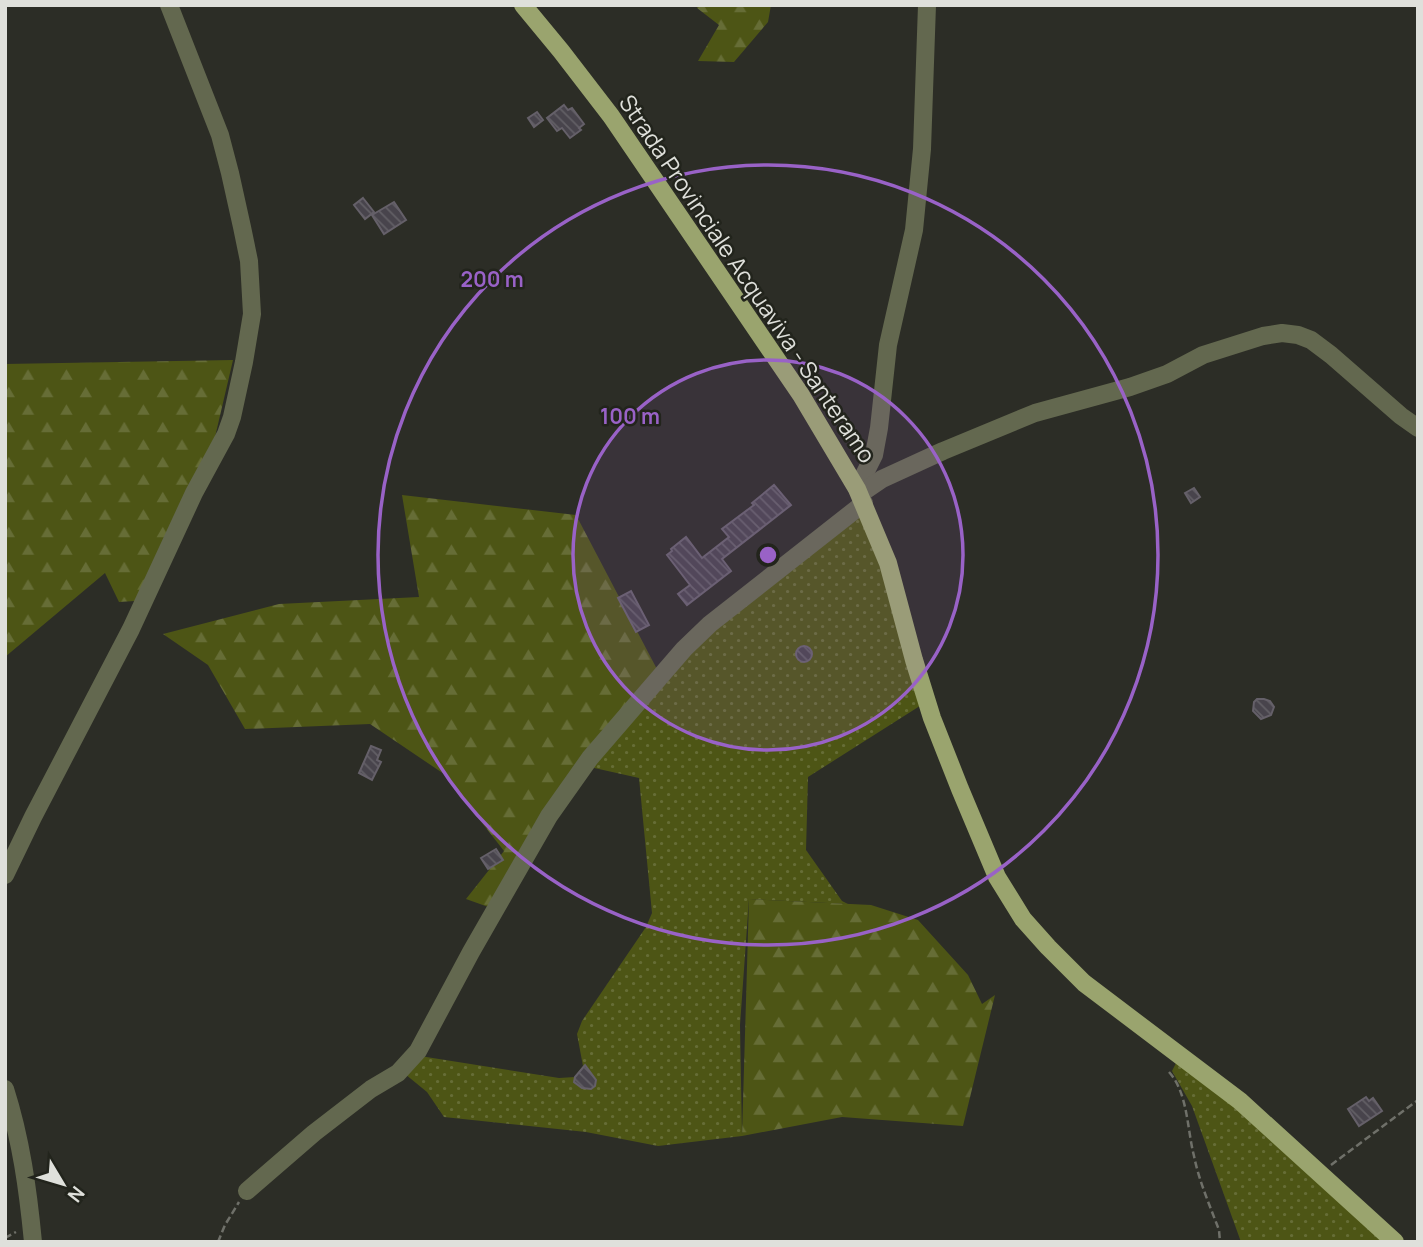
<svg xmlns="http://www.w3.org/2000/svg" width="1423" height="1247" font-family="Manrope,sans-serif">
	<defs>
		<pattern id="grass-dots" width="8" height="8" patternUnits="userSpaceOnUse" patternTransform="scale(1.75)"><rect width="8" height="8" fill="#4d5515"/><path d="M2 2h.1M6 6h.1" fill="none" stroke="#666d36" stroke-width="1.8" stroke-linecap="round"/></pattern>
		<pattern id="forest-firs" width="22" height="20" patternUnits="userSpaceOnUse" patternTransform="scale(1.75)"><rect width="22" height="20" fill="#4d5515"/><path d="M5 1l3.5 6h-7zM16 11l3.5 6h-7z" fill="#666d36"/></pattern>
		<pattern id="building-back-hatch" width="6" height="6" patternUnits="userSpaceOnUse" patternTransform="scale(1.75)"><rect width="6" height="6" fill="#48444c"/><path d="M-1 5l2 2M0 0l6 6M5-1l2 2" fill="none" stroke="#625f65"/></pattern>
	</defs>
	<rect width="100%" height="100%" fill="#2c2d26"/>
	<g fill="url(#grass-dots)">
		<polygon points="863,512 923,704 808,777 806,850 842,901 848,904 749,899 740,1025 742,1136 658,1146 586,1132 444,1117 427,1092 405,1074 420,1056 559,1078 575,1077 583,1066 577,1034 582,1021 646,927 652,913 639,778 581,765 701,624"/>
		<polygon points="1178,1059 1311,1172 1387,1242 1241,1242 1192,1106 1172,1071"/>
	</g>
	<g fill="url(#forest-firs)">
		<polygon points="698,5 771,5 768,22 734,62 698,61 719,25 697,8"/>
		<polygon points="233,360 215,437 135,601 119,602 105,573 5,657 5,364"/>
		<polygon points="402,495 576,515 659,673 494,909 466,899 504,851 444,774 370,724 245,729 208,665 163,634 279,604 419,597"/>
		<polygon points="749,899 871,905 918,920 968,975 982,1004 995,995 963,1126 842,1117 742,1136"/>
	</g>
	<g fill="url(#building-back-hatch)" stroke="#656069" stroke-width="2">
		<polygon points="564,105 568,110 572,108 584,124 579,128 581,130 570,138 562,128 557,131 547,118"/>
		<polygon points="537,112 543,120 534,127 528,118"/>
		<polygon points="363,198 374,212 365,219 354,205"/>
		<polygon points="394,202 406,220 384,234 372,215"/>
		<polygon points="774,485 791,505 722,559 731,571 687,605 678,594 690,585 667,555 672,551 671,549 686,537 702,558 729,537 722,529 754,505 752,503"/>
		<polygon points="1194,488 1200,497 1191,503 1185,493"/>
		<polygon points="631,591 649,625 636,632 618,598"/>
		<circle cx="804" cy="654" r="8"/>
		<polygon points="1257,699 1264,699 1270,701 1274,707 1271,715 1261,719 1253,711 1254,702"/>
		<polygon points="371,746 381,750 377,760 381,762 372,780 359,773"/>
		<polygon points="496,849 503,860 488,869 481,858"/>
		<polygon points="585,1065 596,1080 595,1086 591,1089 582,1088 574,1082 575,1077"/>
		<polygon points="1366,1097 1369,1101 1373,1098 1382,1111 1359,1126 1348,1109"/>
	</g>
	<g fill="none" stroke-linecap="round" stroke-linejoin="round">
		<g stroke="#6f7069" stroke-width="2.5" stroke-dasharray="7 3.5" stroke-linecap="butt">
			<path d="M1169,1072C1188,1093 1187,1129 1194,1156C1199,1181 1210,1206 1219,1230L1220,1242"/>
			<polyline points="1331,1165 1418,1100"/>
			<polyline points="5,1238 16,1232"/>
			<polyline points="218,1242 225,1225 239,1202"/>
		</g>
		<g stroke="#63684f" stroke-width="18">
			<polyline points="857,489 874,455 879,428 888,345 914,230 922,149 927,5"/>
			<polyline points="860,494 882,479 943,451 1035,413 1130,387 1167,374 1203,355 1263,336 1282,333 1298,335 1311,340 1331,355 1401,416 1418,428"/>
			<polyline points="5,875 33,817 131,629 194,493 226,434 232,417 244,362 252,314 249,261 242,227 230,173 220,135 169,5"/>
			<path d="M5,1089C21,1139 28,1190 33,1242"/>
			<polyline points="247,1191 314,1133 371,1089 398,1073 418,1051 471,952 549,816 590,758 684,649 710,624 864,503"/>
		</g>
		<polyline stroke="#9aa46e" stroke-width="18" points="523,5 561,51 611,116 801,395 857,489 888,563 914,660 932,718 960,789 997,877 1023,919 1048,947 1084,983 1240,1101 1395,1242"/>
	</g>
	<circle cx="768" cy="555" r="195" fill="#9962c7" fill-opacity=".12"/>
	<g fill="none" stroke="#9962c7" stroke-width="3.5">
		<circle cx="768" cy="555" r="195"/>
		<circle cx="768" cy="555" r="390"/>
	</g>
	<g text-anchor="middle" stroke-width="5" stroke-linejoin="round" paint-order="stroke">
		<g font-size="23" fill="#dfe0db" stroke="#22241c">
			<text transform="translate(747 279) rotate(56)" y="8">Strada Provinciale Acquaviva - Santeramo</text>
		</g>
	</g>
	<circle cx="768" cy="555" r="10" fill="#9962c7" stroke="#22241c" stroke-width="3.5"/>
	<g font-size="21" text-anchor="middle" font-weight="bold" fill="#9962c7" stroke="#22241c" stroke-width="5" stroke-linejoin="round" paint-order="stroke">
		<text x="492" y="287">200 m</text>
		<text x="630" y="424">100 m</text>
	</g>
	<rect width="1423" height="1247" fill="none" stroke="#dfe0db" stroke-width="14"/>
	<g transform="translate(63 1184) rotate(128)" stroke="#22241c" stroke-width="5" paint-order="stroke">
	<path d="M0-5L12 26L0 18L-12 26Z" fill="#dfe0db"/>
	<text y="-10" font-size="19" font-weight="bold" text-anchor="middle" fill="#dfe0db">N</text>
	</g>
</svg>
